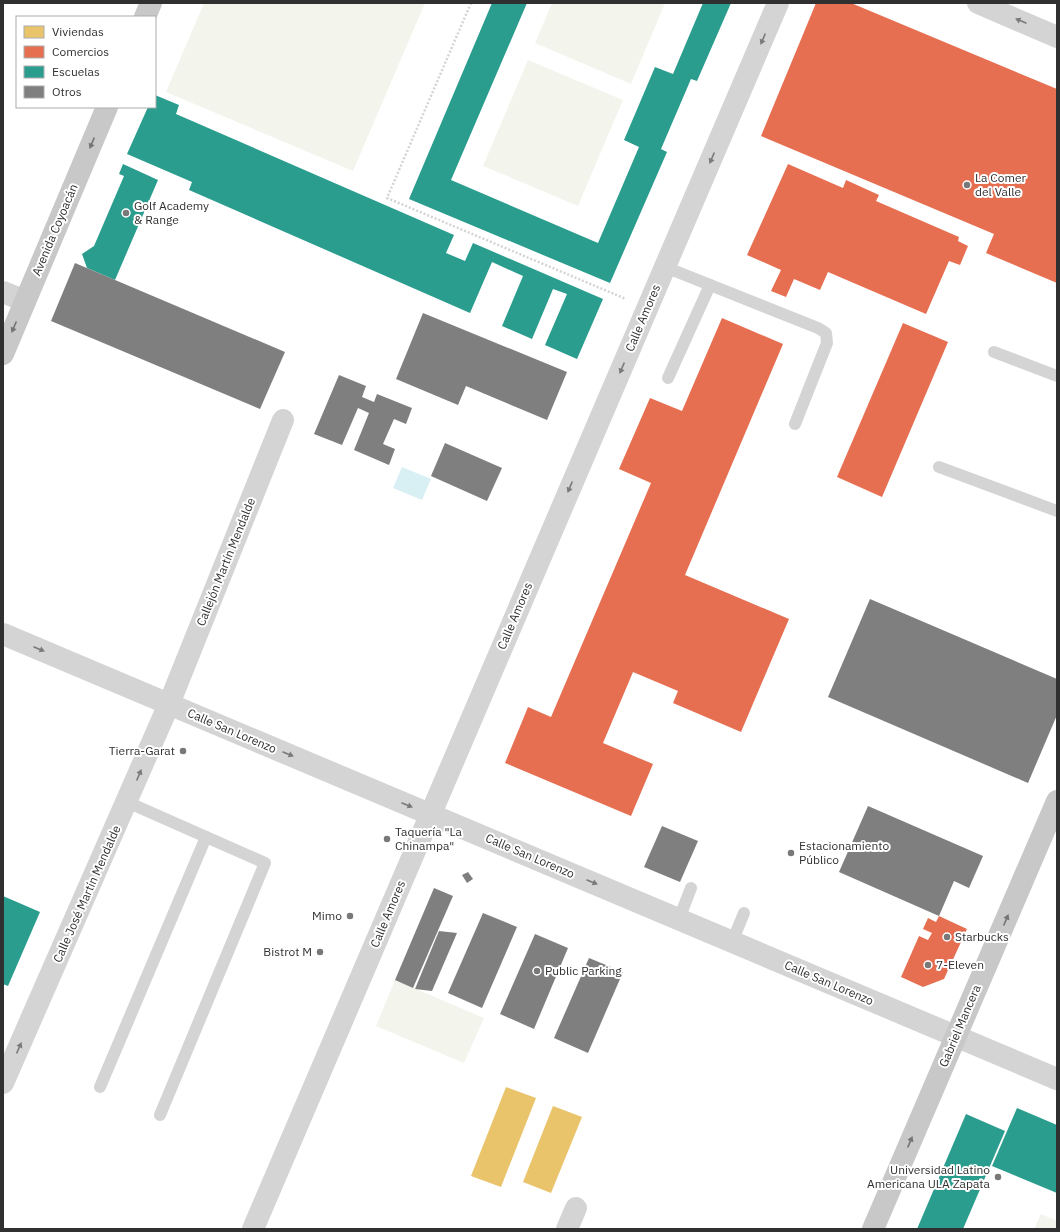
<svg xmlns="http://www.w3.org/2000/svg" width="1060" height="1232" font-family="'IBM Plex Sans',sans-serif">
	<rect width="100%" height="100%" fill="#fff"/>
	<g fill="#f3f5ec">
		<polygon points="204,3 425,3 353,171 166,92"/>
		<polygon points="552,3 665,3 631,84 535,43"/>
		<polygon points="528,60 623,100 578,206 483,166"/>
		<polygon points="395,980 484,1018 464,1063 376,1026"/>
		<polygon points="1041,1214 1057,1221 1057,1229 1034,1229"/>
	</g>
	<polygon fill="#d8f0f3" points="402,467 431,479 422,500 393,488"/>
	<g fill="#e9c46a">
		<polygon points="506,1087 536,1098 501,1187 471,1176"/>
		<polygon points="553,1106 582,1117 551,1193 523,1182"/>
	</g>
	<g fill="#e76f51">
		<polygon points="816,3 851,3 1057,89 1057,283 986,253 994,234 761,136"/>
		<polygon points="788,164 843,188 846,180 879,195 876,201 959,237 958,241 968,246 960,265 949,261 926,314 828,272 820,290 794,279 786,297 771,291 781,270 747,255"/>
		<polygon points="722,318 783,344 685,575 789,619 741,732 673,703 678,691 633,672 603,743 653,764 631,816 505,763 528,707 551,717 651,483 619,469 650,398 682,411"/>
		<polygon points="903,323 948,342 882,497 837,477"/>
		<polygon points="939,916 967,929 944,979 923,987 901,977 919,936 928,940 932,933 923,929 928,918 936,922"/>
	</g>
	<g fill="#2a9d8f">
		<polygon points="492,3 527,3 451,180 598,243 639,147 624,140 655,67 673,74 703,3 731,3 697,81 691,79 661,149 667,152 610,283 409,199"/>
		<polygon points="155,95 179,105 176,114 454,235 446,253 465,261 473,243 603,299 577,359 545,345 567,294 553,289 532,339 502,326 523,276 492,262 470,313 189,190 192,182 127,154 148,107 155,107"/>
		<polygon points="123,164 158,180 115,280 87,268 82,254 94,246 124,176 119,174"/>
		<polygon points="3,896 40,912 8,986 3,984"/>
		<polygon points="1017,1108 1057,1125 1057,1193 992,1166"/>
		<polygon points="966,1114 1005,1131 963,1229 917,1229"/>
	</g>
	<g fill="#7f7f7f">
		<polygon points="75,263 285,352 260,409 51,321"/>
		<polygon points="423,313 567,372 547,420 466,386 458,405 396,379"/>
		<polygon points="339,375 366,386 362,397 374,402 377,394 412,408 406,424 394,419 383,444 395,449 389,465 354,450 369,413 358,408 342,445 314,434"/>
		<polygon points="445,443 502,468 487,501 431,476"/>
		<polygon points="870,599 1057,679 1057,715 1028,783 828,697"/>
		<polygon points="868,806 983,856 969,888 954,881 939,916 839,872"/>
		<polygon points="662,826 698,841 680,882 644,867"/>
		<polygon points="468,872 473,879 467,883 462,875"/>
		<polygon points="434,888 453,896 413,988 395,980"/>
		<polygon points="483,913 517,927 482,1008 448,993"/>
		<polygon points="439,931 457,933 432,991 415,989"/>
		<polygon points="535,934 568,948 534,1029 500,1014"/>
		<polygon points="589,958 623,972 588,1053 554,1038"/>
	</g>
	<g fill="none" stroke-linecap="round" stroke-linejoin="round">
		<polyline stroke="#d4d4d4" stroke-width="2.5" stroke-dasharray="2 2" stroke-linecap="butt" points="471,3 387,198 626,299"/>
		<g stroke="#d4d4d4" stroke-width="12">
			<polyline points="665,267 818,328 826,333 827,343 795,424"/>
			<polyline points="994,352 1057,376"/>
			<polyline points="668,378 710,285"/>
			<polyline points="939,467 1057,511"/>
			<polyline points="127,802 265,863 160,1115"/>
			<polyline points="679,919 691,888"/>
			<polyline points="732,942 744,913"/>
			<polyline points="100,1087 206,837"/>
		</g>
		<g stroke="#d4d4d4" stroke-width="22">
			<polyline points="978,3 1057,37"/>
			<polyline points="3,292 25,301"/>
			<polyline points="3,1083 169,704 283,420"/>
			<polyline points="253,1229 778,3"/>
			<polyline points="567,1229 576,1208"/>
		</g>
		<polyline stroke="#d4d4d4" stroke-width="22" points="3,634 1057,1079"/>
		<g stroke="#c8c8c8" stroke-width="22">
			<polyline points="145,17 151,3"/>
			<polyline points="3,354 107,107"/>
			<polyline points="873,1229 1057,801"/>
		</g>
	</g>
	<defs><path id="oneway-solid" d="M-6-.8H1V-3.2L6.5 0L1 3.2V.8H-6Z"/></defs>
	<g fill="#7a7a7a">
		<use href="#oneway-solid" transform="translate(1021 21) rotate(-157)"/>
		<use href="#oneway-solid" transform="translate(763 39) rotate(113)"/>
		<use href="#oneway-solid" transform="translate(712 158) rotate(113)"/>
		<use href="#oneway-solid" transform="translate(622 368) rotate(113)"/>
		<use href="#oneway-solid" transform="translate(570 487) rotate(113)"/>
		<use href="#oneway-solid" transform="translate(39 649) rotate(23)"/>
		<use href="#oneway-solid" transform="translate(288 754) rotate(23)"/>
		<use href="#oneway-solid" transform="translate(139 775) rotate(-67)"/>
		<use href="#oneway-solid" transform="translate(407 805) rotate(23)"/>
		<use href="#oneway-solid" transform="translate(592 882) rotate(23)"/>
		<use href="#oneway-solid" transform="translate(19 1048) rotate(-66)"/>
	</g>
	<g fill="#747474">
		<use href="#oneway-solid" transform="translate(92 143) rotate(113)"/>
		<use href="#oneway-solid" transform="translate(14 327) rotate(113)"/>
		<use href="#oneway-solid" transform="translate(1006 920) rotate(-67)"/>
		<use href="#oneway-solid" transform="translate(910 1142) rotate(-67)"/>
	</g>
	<g fill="#787878" stroke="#fff" stroke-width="1.5">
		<circle cx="967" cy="185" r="4"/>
		<circle cx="126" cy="213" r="4"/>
		<circle cx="183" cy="751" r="4"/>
		<circle cx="387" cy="839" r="4"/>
		<circle cx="791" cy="853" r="4"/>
		<circle cx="350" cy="916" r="4"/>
		<circle cx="947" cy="937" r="4"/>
		<circle cx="320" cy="952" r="4"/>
		<circle cx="928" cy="965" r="4"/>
		<circle cx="537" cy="971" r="4"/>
		<circle cx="998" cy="1177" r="4"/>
	</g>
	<g text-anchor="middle" stroke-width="4" stroke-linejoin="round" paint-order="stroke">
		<g font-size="12" fill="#303030" stroke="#fff" text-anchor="start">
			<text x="975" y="182">La Comer<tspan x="975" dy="14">del Valle</tspan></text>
			<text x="134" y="210">Golf Academy<tspan x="134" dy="14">&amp; Range</tspan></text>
			<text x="175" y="755" text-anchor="end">Tierra-Garat</text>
			<text x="395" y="836">Taquería "La<tspan x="395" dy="14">Chinampa"</tspan></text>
			<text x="799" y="850">Estacionamiento<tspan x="799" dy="14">Público</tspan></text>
			<text x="342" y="920" text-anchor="end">Mimo</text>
			<text x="955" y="941">Starbucks</text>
			<text x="312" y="956" text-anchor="end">Bistrot M</text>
			<text x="936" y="969">7-Eleven</text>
			<text x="545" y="975">Public Parking</text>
			<text x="990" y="1174" text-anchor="end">Universidad Latino<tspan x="990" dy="14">Americana ULA Zapata</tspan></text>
		</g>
		<g font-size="12" fill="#303030" stroke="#fff">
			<text transform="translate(55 230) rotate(-67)" y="4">Avenida Coyoacán</text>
			<text transform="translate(643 318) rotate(-67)" y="4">Calle Amores</text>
			<text transform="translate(226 562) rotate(-68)" y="4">Callejón Martín Mendalde</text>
			<text transform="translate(515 616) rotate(-67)" y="4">Calle Amores</text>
			<text transform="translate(232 731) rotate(23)" y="4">Calle San Lorenzo</text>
			<text transform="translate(530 856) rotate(23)" y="4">Calle San Lorenzo</text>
			<text transform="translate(87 894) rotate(-66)" y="4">Calle José Martín Mendalde</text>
			<text transform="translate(388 914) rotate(-67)" y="4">Calle Amores</text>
			<text transform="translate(829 983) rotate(23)" y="4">Calle San Lorenzo</text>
			<text transform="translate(960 1026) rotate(-67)" y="4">Gabriel Mancera</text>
		</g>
	</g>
	<rect width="1060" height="1232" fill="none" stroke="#303030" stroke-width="8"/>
	<rect x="16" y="16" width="140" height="92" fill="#ffffff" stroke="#acacac"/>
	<rect x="24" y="26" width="20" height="12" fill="#e9c46a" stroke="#acacac"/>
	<text x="52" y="36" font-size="12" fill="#303030">Viviendas</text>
	<rect x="24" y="46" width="20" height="12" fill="#e76f51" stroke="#acacac"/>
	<text x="52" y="56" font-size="12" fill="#303030">Comercios</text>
	<rect x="24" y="66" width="20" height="12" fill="#2a9d8f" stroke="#acacac"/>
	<text x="52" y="76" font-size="12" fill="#303030">Escuelas</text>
	<rect x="24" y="86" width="20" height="12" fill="#7f7f7f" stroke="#acacac"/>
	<text x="52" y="96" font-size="12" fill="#303030">Otros</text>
</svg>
